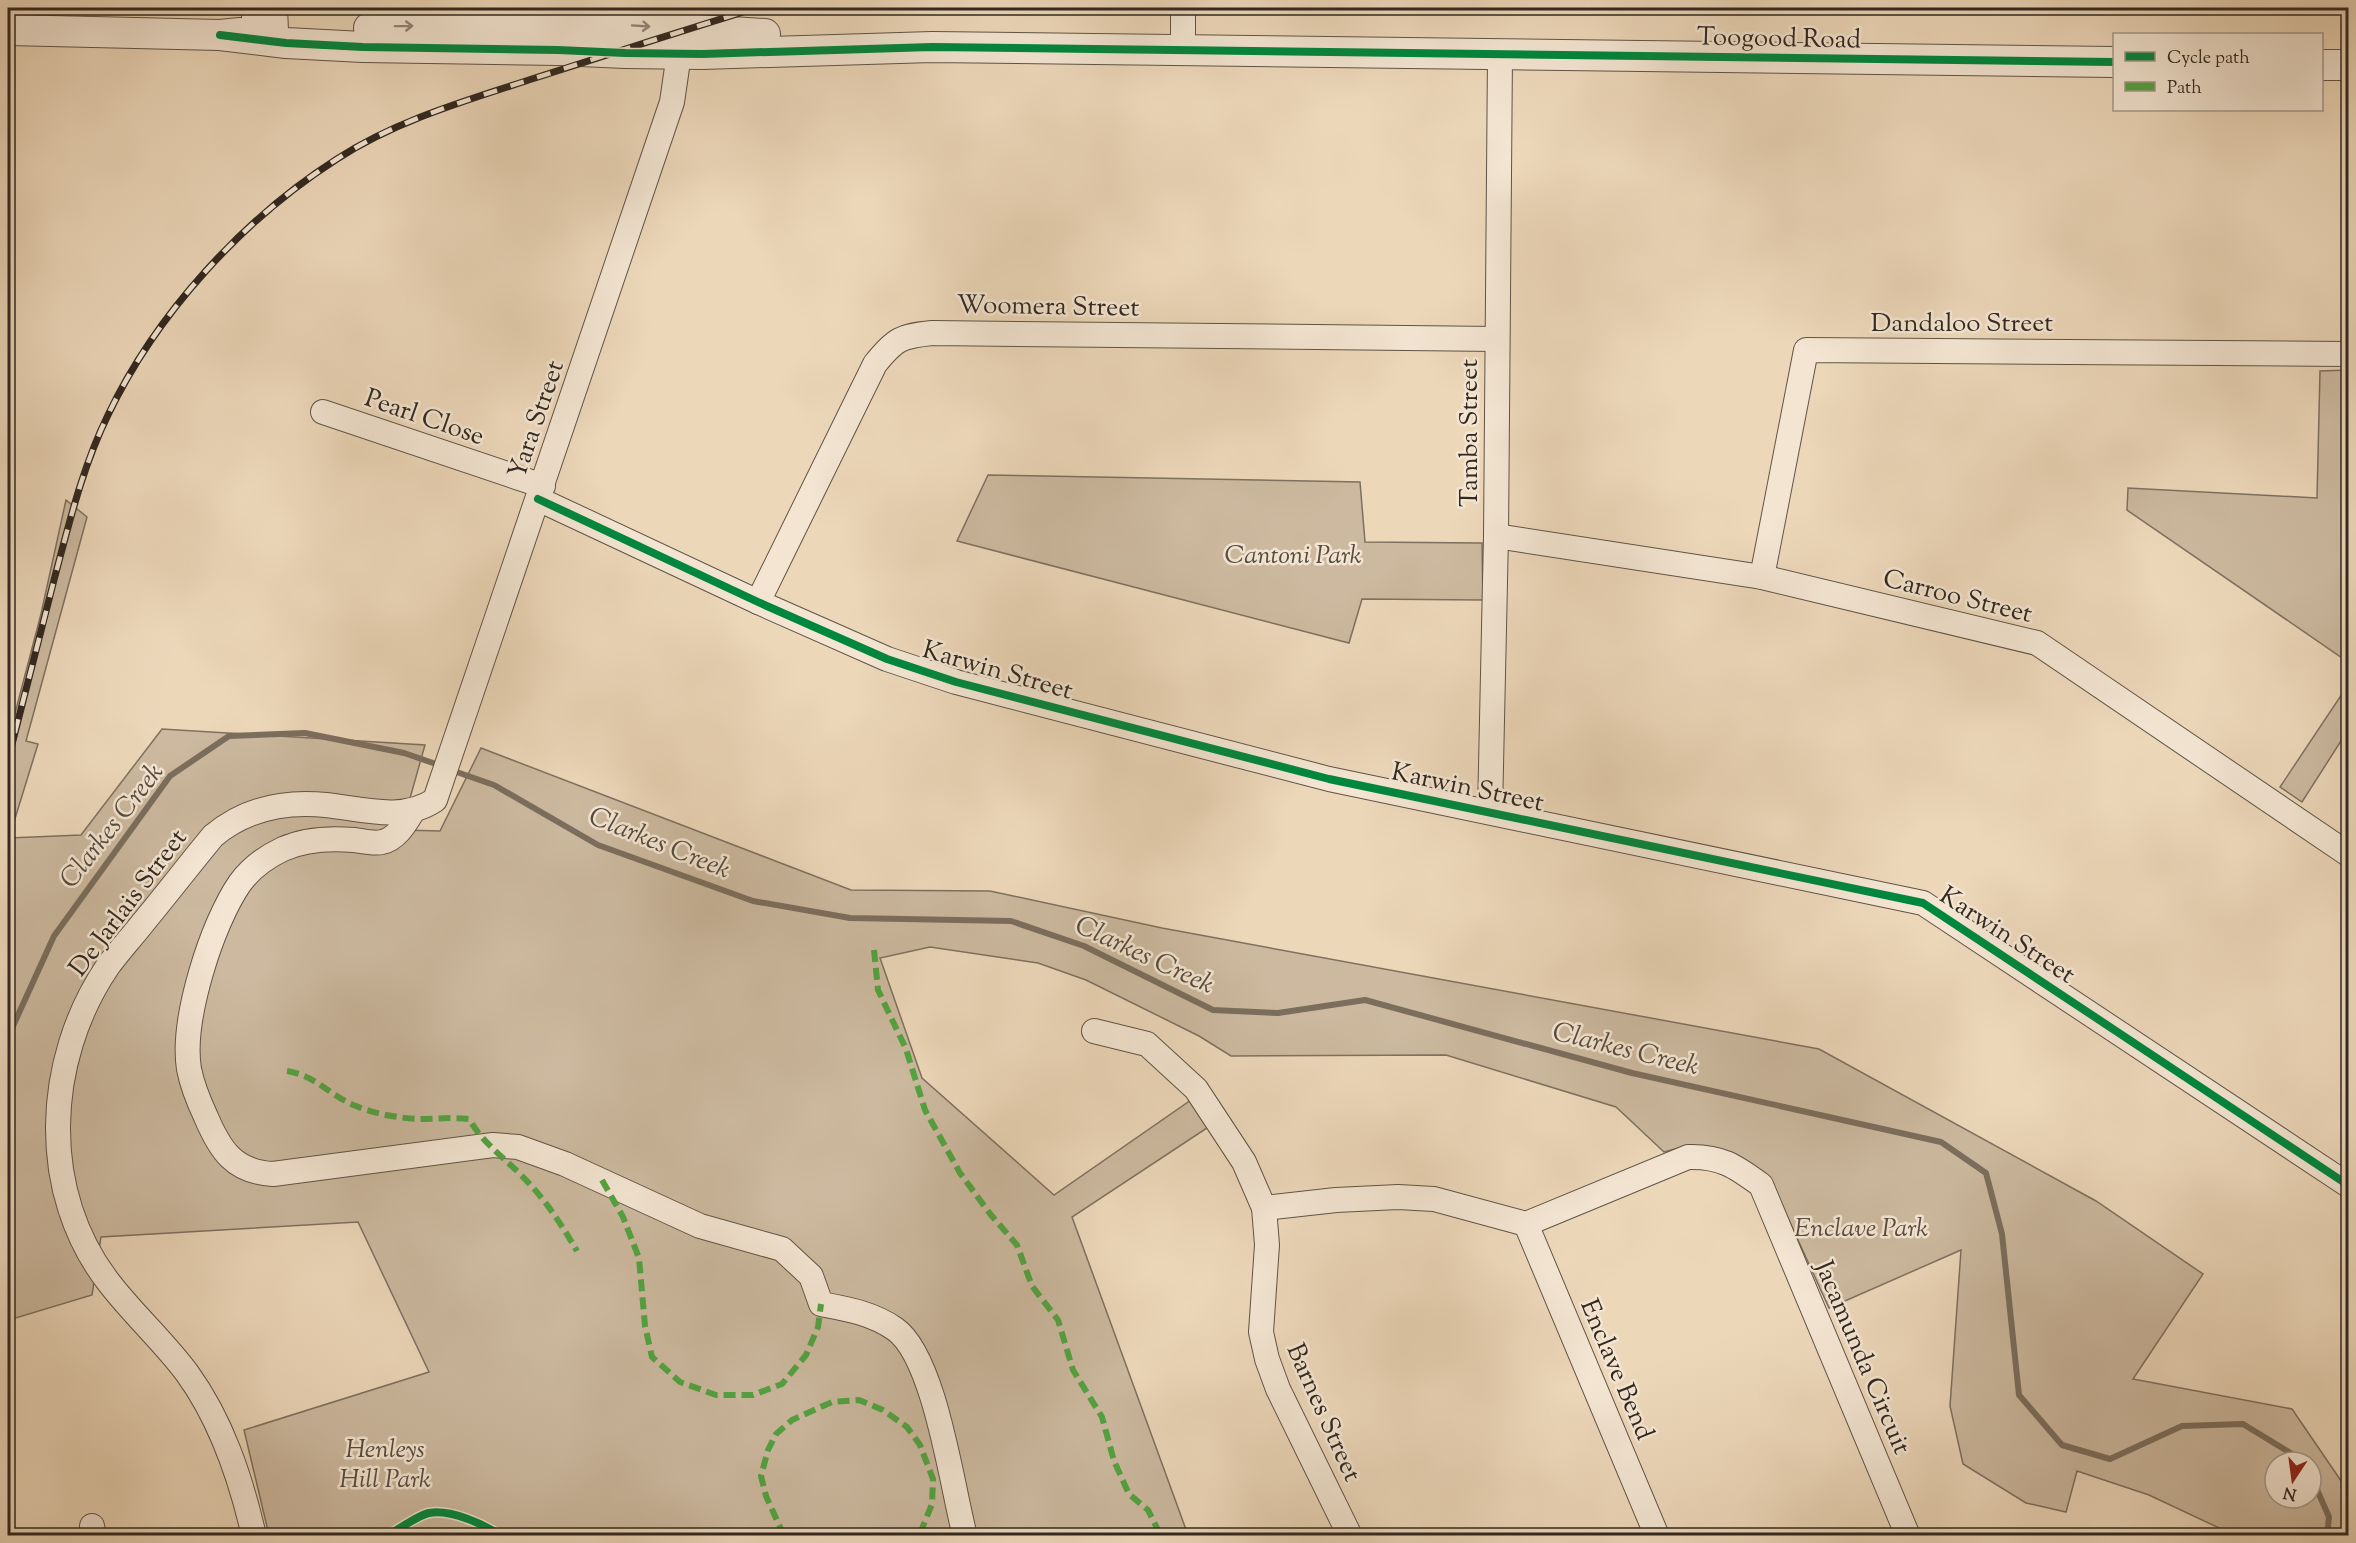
<svg xmlns="http://www.w3.org/2000/svg" width="2356" height="1543" font-family="'Sorts Mill Goudy',serif">
	<rect width="100%" height="100%" fill="#ecd7b9"/>
	<filter id="stains"><feTurbulence type="fractalNoise" baseFrequency=".00333" numOctaves="4"/><feColorMatrix values="0 0 0 0 .2 0 0 0 0 .09 0 0 0 0 .02 0 0 0 .5 -.17"/></filter>
	<radialGradient id="worn" r=".72"><stop offset=".6" stop-color="#630" stop-opacity="0"/><stop offset="1" stop-color="#630" stop-opacity=".3"/></radialGradient>
	<g fill="#ccb99f" stroke="#7e7060" stroke-width="1.5" fill-rule="evenodd">
		<polygon points="2348,370 2348,662 2127,510 2128,488 2317,498 2320,371"/>
		<polygon points="988,475 1360,482 1365,542 1482,543 1483,600 1362,599 1349,643 957,541"/>
		<path d="M66,500L87,517L26,741L38,744L9,838L81,835L162,729L425,745L401,830L440,831L481,748L851,890L990,891L1162,928L1819,1049L2096,1201L2203,1274L2133,1379L2292,1409L2348,1491V1535H2234L2149,1495L2077,1471L2066,1512L2026,1503L1963,1464L1950,1406L1961,1250L1829,1308L1773,1185L1686,1146L1664,1152L1616,1107L1446,1055L1231,1056L1199,1036L1086,980L1038,963L930,947L880,958L922,1078L1054,1195L1191,1100L1210,1126L1072,1217L1188,1535H269L244,1430L429,1372L358,1222L101,1237L92,1295L12,1319L8,1333V740L41,614ZM2275,1462H2311V1498H2275Z"/>
		<polygon points="2348,685 2348,730 2302,802 2280,787"/>
	</g>
	<g fill="none" stroke-linecap="round" stroke-linejoin="round">
		<g stroke="#7b6e5d" stroke-width="6">
			<polyline points="451,770 494,785 598,845 753,901 850,918 1011,921 1084,946 1213,1010 1278,1013 1365,1000 1632,1073 1941,1142 1986,1173 2002,1234 2019,1395 2062,1445 2110,1459 2182,1426 2243,1424 2305,1462"/>
			<polyline points="8,1037 54,936 170,776 229,736 305,733 404,753 442,766"/>
			<polyline points="2311,1476 2329,1517 2327,1536"/>
		</g>
		<g stroke="#605446" stroke-width="26">
			<g id="minor">
				<polyline points="254,8 254,32"/>
				<polyline points="275,8 276,31"/>
				<polyline points="1183,50 1183,8"/>
				<polyline points="323,412 543,486"/>
				<polyline points="538,499 758,602 887,659 956,682 1329,779 1923,903 2348,1185"/>
				<polyline points="1496,536 1762,577 2037,643 2348,854"/>
				<polyline points="1762,577 1806,350 2348,354"/>
				<path d="M758,602L875,364C895,339 901,336 932,333L1497,339"/>
				<path d="M413,811C406,822 397,839 382,842C374,844 362,841 354,840C330,838 305,839 283,849C266,857 251,868 240,883C212,923 181,1020 189,1069C192,1085 199,1102 206,1117C220,1150 234,1172 273,1174L493,1145L518,1147L565,1164L700,1226L782,1249L811,1276L821,1304C847,1309 872,1313 895,1329C935,1357 952,1487 965,1536"/>
				<polyline points="1490,812 1496,536 1500,54"/>
				<polyline points="1094,1031 1147,1044 1196,1089 1244,1162 1264,1208 1267,1245 1261,1332 1267,1359 1278,1389 1350,1536"/>
				<path d="M1264,1208L1336,1200L1398,1197L1434,1199L1526,1224L1688,1157C1721,1156 1735,1166 1761,1185L1908,1536"/>
				<polyline points="1526,1224 1657,1536"/>
				<polyline points="92,1526 94,1536"/>
				<path d="M254,1536C241,1479 222,1421 187,1373C164,1342 134,1315 110,1284C38,1193 44,1060 108,966C118,952 131,938 142,924C166,895 189,865 213,836C245,809 285,801 326,805C363,809 402,822 435,800L672,102L679,54"/>
			</g>
		</g>
		<g stroke="#605446" stroke-width="32">
			<g id="tertiary">
				<polyline points="369,28 615,25 765,34"/>
				<polyline points="8,30 220,35 240,33"/>
				<polyline points="220,35 286,43 363,47 558,50 625,53 702,54 932,47 2114,62"/>
				<polyline points="2322,65 2348,65"/>
			</g>
		</g>
		<use href="#minor" stroke="#f3e5d2" stroke-width="24"/>
		<use href="#tertiary" stroke="#f3e5d2" stroke-width="30"/>
		<g stroke="#312820" stroke-width="7">
			<path id="rail" d="M8,760C23,700 39,640 54,580C69,524 82,468 108,415C156,314 243,219 337,159C397,120 468,100 535,78C609,54 682,31 756,8"/>
		</g>
		<use href="#rail" stroke="#f3e5d2" stroke-width="4.5" stroke-dasharray="14" stroke-linecap="butt"/>
		<g stroke="#52a341" stroke-width="6" stroke-dasharray="12 6" stroke-linecap="butt">
			<polyline points="874,950 878,990 906,1049 925,1110 960,1173 991,1215 1017,1245 1032,1286 1058,1320 1073,1370 1102,1417 1114,1461 1129,1494 1148,1510 1161,1536"/>
			<path d="M287,1071C317,1076 330,1096 356,1106C375,1114 398,1118 419,1119C436,1119 452,1117 469,1119C483,1143 501,1155 519,1173C543,1196 560,1222 577,1251"/>
			<polyline points="602,1180 623,1217 639,1258 645,1326 652,1357 680,1382 716,1395 753,1395 782,1384 806,1355 818,1327 821,1304"/>
			<polyline points="784,1536 766,1496 761,1476 768,1450 776,1434 792,1420 832,1402 859,1400 883,1410 907,1427 920,1445 933,1479 932,1504 919,1536"/>
		</g>
		<g stroke="#f3e5d2" stroke-width="11">
			<g id="cycleway">
				<polyline points="220,35 286,43 363,47 558,50 625,53 702,54 932,47 2114,62"/>
				<polyline points="538,499 758,602 887,659 956,682 1329,779 1923,903 2348,1185"/>
				<path d="M387,1536C398,1530 418,1515 429,1513C450,1509 484,1524 501,1536"/>
			</g>
		</g>
		<use href="#cycleway" stroke="#00873e" stroke-width="8"/>
	</g>
	<defs><path id="oneway-shaft" d="M-6 0H5M1.5-3L5.5 0L1.5 3" fill="none" stroke-width="1.6" stroke-linecap="round" stroke-linejoin="round" transform="scale(1.5)"/></defs>
	<g stroke="#928679">
		<use href="#oneway-shaft" transform="translate(404 26) rotate(-1)"/>
		<use href="#oneway-shaft" transform="translate(641 26) rotate(4)"/>
	</g>
	<g text-anchor="middle" stroke-width="5" stroke-linejoin="round" paint-order="stroke">
		<g font-size="26" fill="#312820" stroke="#f3e5d2">
			<text transform="translate(1779 37) rotate(1)" y="9">Toogood Road</text>
			<text transform="translate(1048 305) rotate(1)" y="9">Woomera Street</text>
			<text x="1962" y="331">Dandaloo Street</text>
			<text transform="translate(425 416) rotate(19)" y="9">Pearl Close</text>
			<text transform="translate(535 419) rotate(-71)" y="9">Yara Street</text>
			<text transform="translate(1468 433) rotate(-90)" y="9">Tamba Street</text>
			<text transform="translate(1958 595) rotate(14)" y="9">Carroo Street</text>
			<text transform="translate(998 669) rotate(16)" y="9">Karwin Street</text>
			<text transform="translate(1468 786) rotate(12)" y="9">Karwin Street</text>
			<text transform="translate(127 902) rotate(-53)" y="9">De Jarlais Street</text>
			<text transform="translate(2008 934) rotate(33)" y="9">Karwin Street</text>
			<text transform="translate(1864 1357) rotate(67)" y="9">Jacamunda Circuit</text>
			<text transform="translate(1618 1369) rotate(67)" y="9">Enclave Bend</text>
			<text transform="translate(1325 1412) rotate(66)" y="9">Barnes Street</text>
		</g>
		<g font-size="26" font-style="italic" fill="#584c40" stroke="#f3e5d2">
			<text x="1293" y="563">Cantoni Park</text>
			<text x="1861" y="1236">Enclave Park</text>
			<text x="385" y="1457">Henleys<tspan x="385" dy="30">Hill Park</tspan></text>
		</g>
		<g font-size="27" font-style="italic" fill="#564b3e" stroke="#f3e5d2">
			<text transform="translate(111 825) rotate(-52)" y="9">Clarkes Creek</text>
			<text transform="translate(660 842) rotate(22)" y="9">Clarkes Creek</text>
			<text transform="translate(1145 954) rotate(25)" y="9">Clarkes Creek</text>
			<text transform="translate(1626 1048) rotate(14)" y="9">Clarkes Creek</text>
		</g>
	</g>
	<rect width="2356" height="1543" fill="none" stroke="#ecd7b9" stroke-width="30"/>
	<rect x="9" y="9" width="2338" height="1525" fill="none" stroke="#312820" stroke-width="3"/>
	<rect x="15" y="15" width="2326" height="1513" fill="none" stroke="#312820" stroke-width="1.5"/>
	<rect x="2113" y="33" width="210" height="78" fill="#f3e5d2" stroke="#a5998b" stroke-width="1.5"/>
	<rect x="2125" y="52" width="30" height="9" fill="#00873e" stroke="#a5998b" stroke-width="1.5"/>
	<text x="2167" y="63" font-size="18" fill="#312820">Cycle path</text>
	<rect x="2125" y="82" width="30" height="9" fill="#52a341" stroke="#a5998b" stroke-width="1.5"/>
	<text x="2167" y="93" font-size="18" fill="#312820">Path</text>
	<g transform="translate(2293 1480) rotate(193)"><circle r="28" fill="#f3e5d2" stroke="#a5998b" stroke-width="1.5"/>
	<path d="M0-4.5L10 22L0 15L-10 22Z" fill="#8f2418"/>
	<text y="-9" font-size="16" font-weight="bold" text-anchor="middle" fill="#312820">N</text>
	</g>
	<rect width="100%" height="100%" filter="url(#stains)"/>
	<rect width="100%" height="100%" fill="url(#worn)"/>
</svg>
